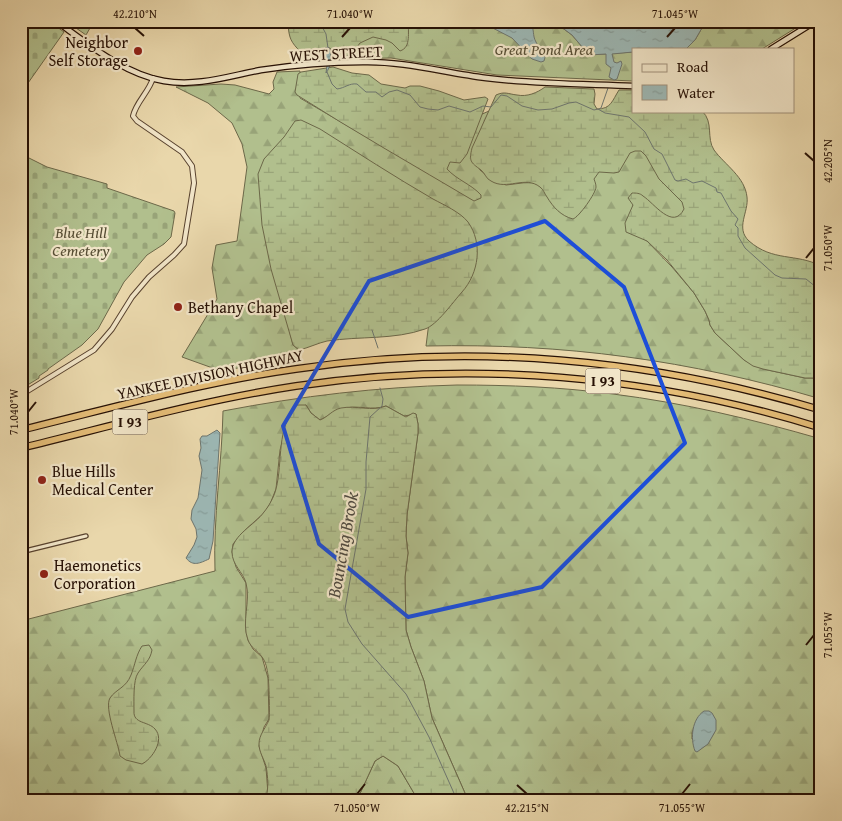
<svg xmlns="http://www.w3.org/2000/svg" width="842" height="821" font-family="'Gentium Book Plus',serif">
	<defs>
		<pattern id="forest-firs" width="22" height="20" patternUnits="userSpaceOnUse" patternTransform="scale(1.25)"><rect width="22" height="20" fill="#b1bf8d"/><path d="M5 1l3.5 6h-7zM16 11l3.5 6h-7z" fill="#98a378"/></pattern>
		<pattern id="wetland-marsh" width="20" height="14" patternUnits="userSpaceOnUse" patternTransform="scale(1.25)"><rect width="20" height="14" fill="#b1bf8d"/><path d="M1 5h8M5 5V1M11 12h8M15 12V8" fill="none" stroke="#98a378"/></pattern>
		<pattern id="cemetery-stones" width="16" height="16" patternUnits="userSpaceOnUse" patternTransform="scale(1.25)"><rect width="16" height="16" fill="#b1bf8d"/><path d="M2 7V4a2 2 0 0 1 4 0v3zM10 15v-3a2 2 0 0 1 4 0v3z" fill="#98a378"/></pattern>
		<pattern id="water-ripples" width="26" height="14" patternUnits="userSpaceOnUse" patternTransform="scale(1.25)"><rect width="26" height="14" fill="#9cb7b4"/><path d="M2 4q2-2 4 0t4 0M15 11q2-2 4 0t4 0" fill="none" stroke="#869c99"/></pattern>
	</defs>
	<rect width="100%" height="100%" fill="#e9d7ab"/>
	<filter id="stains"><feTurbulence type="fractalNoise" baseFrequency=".004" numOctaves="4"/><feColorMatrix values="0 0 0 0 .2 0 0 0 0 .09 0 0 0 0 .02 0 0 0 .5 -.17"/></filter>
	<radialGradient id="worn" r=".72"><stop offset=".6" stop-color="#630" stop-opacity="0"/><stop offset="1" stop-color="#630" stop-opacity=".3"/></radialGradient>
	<g fill="url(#forest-firs)" stroke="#6c6849" fill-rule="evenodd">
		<polygon points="308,21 553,21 572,35 589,55 633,52 633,81 497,75 391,58 338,59"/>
		<polygon points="706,21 807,21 762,49 686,49 695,40"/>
		<path d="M300,71V98L474,200L442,171L480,115L489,111L475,158L480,170L491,179L506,185L586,175L637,143L690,209L681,219H667L633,205L628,228L647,241L672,267L694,293L705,311L709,320L710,325L715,333L744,360L763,369L805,378H821V399C689,360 564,343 426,346L429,322L278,284L293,345L299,350L293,358L221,371L182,357L217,299L212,268L216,245L237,241L247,167L242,144L232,123L208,103L176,87L221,84L235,85L269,94L274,89L273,82L277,72Z"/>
		<path d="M457,385C509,385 561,387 613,394C684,403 752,419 821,439V800H468L432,718L424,681L411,647L406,630L405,577L408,553L406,536L407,515L418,433V424L416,414L404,416L386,406C372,411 359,405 346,408C335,410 329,416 320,420L311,413L306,405L294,409L285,431L280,450L276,489L270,504L264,513L244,531L233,544L232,552L236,567L246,583V631L248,640L253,649L262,657L268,678L269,719L264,727L259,746L266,768L268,794L265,800H21V621L215,571C213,517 222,464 223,411C301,396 378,387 457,385ZM698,718L714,733C710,738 709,743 703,747L692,739V733Z"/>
		<polygon points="383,756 398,766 418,800 357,800 375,761"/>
	</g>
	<g fill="url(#wetland-marsh)" stroke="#6c6849">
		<path d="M287,21H409C407,32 412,47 400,51L392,43L386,40L373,37L360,43L351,55L337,56L329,61L332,52L330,48H325L324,58C319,56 314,57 309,56C301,54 292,44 290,37C288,31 289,27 287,21Z"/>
		<path d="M333,67L352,73L369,75L381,84L405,88L410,86H420L439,91L464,100L485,97L488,99L467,154L460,163L450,162L447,169C457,180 471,184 481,195V198L474,201C415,166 355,132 297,95L295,92L298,74L301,72Z"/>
		<path d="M545,87L594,89L595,94L594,104L597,109C611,109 612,101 619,90H633V111H702C714,122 706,138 714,150C725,165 745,177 747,197C749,212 735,228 749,241C773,262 796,253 821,266V378H805L763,369L753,366L744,360L715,333L710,325L709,320L705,311L694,293L667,260L647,241L626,232L625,223L633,205L628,198L632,193C636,193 640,193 643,196C654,203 673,231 684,209L682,202L659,179L646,156L641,151H635L630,153L619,172L614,173L599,172L594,179C595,182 596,184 596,187C596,193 579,217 573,219C561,216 553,207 547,197C544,193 544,190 540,187C525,175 507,191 491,181C486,179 485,173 481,170C470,162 469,161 472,148L496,95C505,91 508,94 517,95C527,97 537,93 545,87Z"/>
		<path d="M301,120L320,129C358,153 395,177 433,199C444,205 460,212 468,222C483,243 479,273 462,292C453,302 437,325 425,329C394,340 360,336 327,341C318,343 308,348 299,350L293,345L271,269L262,225L258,174L264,159L284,137L295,121Z"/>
		<path d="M297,405H306L311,413L320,420C328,417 332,410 341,408C357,405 371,412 386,406L404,416L406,417L413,413L416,414L418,424V433L407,515L406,536L408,553L405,577L406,630L411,647L424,681L432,718L468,800H418L398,766L383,756L375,761L357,800H265C269,791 268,776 266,766C264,759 259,752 259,744C259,735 265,729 269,720C270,716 269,681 268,675C267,669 266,662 262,657C258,651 251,648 248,640C241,622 251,601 246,583C243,572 232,565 232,552C232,535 255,525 264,512C269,506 274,497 276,489C283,462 276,427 297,405Z"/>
		<path d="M149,645L152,650C150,661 144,664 138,673C133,680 134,701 134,711C133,724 148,721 155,729C165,740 152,759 142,764L126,760L120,756C118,742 104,708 110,698C116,689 126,688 131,675C135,665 136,655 142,646Z"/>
	</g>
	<g fill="url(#cemetery-stones)" stroke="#6c6849">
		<polygon points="21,21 49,21 64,32 21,93"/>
		<polygon points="66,21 94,21 86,35"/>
		<polygon points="21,154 47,167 107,184 107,188 174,211 175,213 171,237 164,244 147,255 124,282 98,329 82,345 48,369 48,370 39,376 39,378 21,389"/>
	</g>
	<g fill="url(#water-ripples)" stroke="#6d756e">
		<path d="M530,21C535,30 532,35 536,42C539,50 548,51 544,61L541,62L532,59L512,38L485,24L479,22L470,24L466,22Z"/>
		<polygon points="553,21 706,21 695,40 686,49 633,49 633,52 612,54 614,62 617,63 621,61 622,64 617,79 614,80 609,77 611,68 606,64 606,54 589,55 572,35"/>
		<path d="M328,47C333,52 331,67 326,73L327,65L323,54L325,48Z"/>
		<path d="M217,430L220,433L213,541L209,559C200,563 193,567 186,558L194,545L197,537L196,529L191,519L192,510L198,498L202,470L199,456L201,448L200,439L202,436H207Z"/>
		<path d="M704,711H709L712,713L716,720V730L708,744L697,752L695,751C690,738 692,719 704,711Z"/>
	</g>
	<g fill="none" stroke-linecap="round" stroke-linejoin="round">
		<g stroke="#6d756e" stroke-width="1">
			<polyline points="319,21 326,34 328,48"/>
			<path d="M327,72L332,84L337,89C345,88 349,83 357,84L366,92H376L382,97L389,92L397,90L410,95L420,107L428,109L438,110L449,106L470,112L483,106L491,107L501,95L507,96L522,106L538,110L552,109L569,103L576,102L594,110L598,109L605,113L629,117L645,132L654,149L662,154L675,180L678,181L686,179L693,183L702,181L716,188L717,192L721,193L731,211L738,219L735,225L738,228V236L745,248L775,275L782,278L806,279L821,291"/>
			<polyline points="599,109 601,108 608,88"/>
			<polyline points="372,330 378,348"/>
			<polyline points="380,388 383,399 382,406 370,417 366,462 366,489 345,609 348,622 362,644 406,694 429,737 457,800"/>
		</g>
		<g stroke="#58422e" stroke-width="5.5">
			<polyline id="minor" points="21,552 86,536"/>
		</g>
		<g stroke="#58422e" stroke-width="6">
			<path id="tertiary" d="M21,395L94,350L112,329L132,297L149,277L174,255L184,244L194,183L192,166L182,152L137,121L133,116C136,102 149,92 153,78"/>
		</g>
		<g stroke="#271105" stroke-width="7">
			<g id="secondary">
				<path d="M56,21C88,44 124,74 164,81C197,87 229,76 261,70C294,65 329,62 363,62C405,61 445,73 486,78C535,84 584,84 633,86"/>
				<polyline points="771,49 816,21"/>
			</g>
		</g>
		<g stroke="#271105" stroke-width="8">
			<g id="motorway">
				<path d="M21,430C112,408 203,382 296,369C472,342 651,359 821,410"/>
				<path d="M21,448C112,426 203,400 296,386C472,360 651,375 821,428"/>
			</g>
		</g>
		<use href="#minor" stroke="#f1e5c8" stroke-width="3"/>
		<use href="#tertiary" stroke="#f1e5c8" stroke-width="4"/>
		<use href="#secondary" stroke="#f1e5c8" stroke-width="4.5"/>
		<use href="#motorway" stroke="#e4bc76" stroke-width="5.5"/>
	</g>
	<path fill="none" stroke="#1d4ed8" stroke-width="4" stroke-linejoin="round" d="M545,221L624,287L685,443L542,587L408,617L319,544L283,426L369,281Z"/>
	<path fill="none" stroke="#271105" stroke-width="2" d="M135,28L144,36M342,37L350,28M667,37L675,28M805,153L814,161M806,258L814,248M28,412L36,402M806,645L814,635M517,785L527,794M357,794L365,784M682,794L690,784"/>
	<g fill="#8f2418" stroke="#f1e5c8" stroke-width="2">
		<circle cx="138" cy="51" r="5"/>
		<circle cx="178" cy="307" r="5"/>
		<circle cx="42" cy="480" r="5"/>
		<circle cx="44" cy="574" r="5"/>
	</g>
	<g text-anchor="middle" stroke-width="4.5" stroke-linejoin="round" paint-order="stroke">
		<g fill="#f1e5c8" stroke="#645140" stroke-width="1">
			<rect x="585.5" y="368.5" width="35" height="25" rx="4"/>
			<rect x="112.5" y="409.5" width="35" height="25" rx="4"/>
		</g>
		<g font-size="15" font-weight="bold" fill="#271105">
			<text x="603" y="386">I 93</text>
			<text x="130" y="427">I 93</text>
		</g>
		<g font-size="16" fill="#271105" stroke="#f1e5c8" text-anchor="start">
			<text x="128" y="48" text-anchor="end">Neighbor<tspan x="128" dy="18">Self Storage</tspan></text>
			<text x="188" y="313">Bethany Chapel</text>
			<text x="52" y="477">Blue Hills<tspan x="52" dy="18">Medical Center</tspan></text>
			<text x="54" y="571">Haemonetics<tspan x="54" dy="18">Corporation</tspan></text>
		</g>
		<g font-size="16" font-style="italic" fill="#574e35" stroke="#f1e5c8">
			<text x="544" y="55">Great Pond Area</text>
			<text x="81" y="238">Blue Hill<tspan x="81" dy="18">Cemetery</tspan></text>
		</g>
		<g font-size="16" fill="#271105" stroke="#f1e5c8">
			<text transform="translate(336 53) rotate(-3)" y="6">WEST STREET</text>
			<text transform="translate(210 374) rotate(-12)" y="6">YANKEE DIVISION HIGHWAY</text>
		</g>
		<g font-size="18" font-style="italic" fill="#504b42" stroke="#f1e5c8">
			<text transform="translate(343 545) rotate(-80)" y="6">Bouncing Brook</text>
		</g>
	</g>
	<rect width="842" height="821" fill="none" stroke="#e9d7ab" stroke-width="55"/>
	<rect x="632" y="48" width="162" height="65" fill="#f1e5c8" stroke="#a0907a"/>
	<rect x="642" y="64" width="25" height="8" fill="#f1e5c8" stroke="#a0907a"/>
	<text x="677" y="72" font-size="15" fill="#271105">Road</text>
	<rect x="642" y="85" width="25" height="15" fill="url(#water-ripples)" stroke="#a0907a"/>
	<text x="677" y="98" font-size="15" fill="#271105">Water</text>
	<rect x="28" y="28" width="786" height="766" fill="none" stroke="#271105" stroke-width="2"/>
	<g font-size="12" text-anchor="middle" fill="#271105">
		<text x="135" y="18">42.210°N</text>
		<text x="350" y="18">71.040°W</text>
		<text x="675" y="18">71.045°W</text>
		<text transform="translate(828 161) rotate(-90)" y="4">42.205°N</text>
		<text transform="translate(828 248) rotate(-90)" y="4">71.050°W</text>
		<text transform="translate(14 412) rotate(-90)" y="4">71.040°W</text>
		<text transform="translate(828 635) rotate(-90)" y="4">71.055°W</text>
		<text x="357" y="812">71.050°W</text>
		<text x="527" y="812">42.215°N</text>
		<text x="682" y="812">71.055°W</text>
	</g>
	<rect width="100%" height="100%" filter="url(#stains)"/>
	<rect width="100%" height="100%" fill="url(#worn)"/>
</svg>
